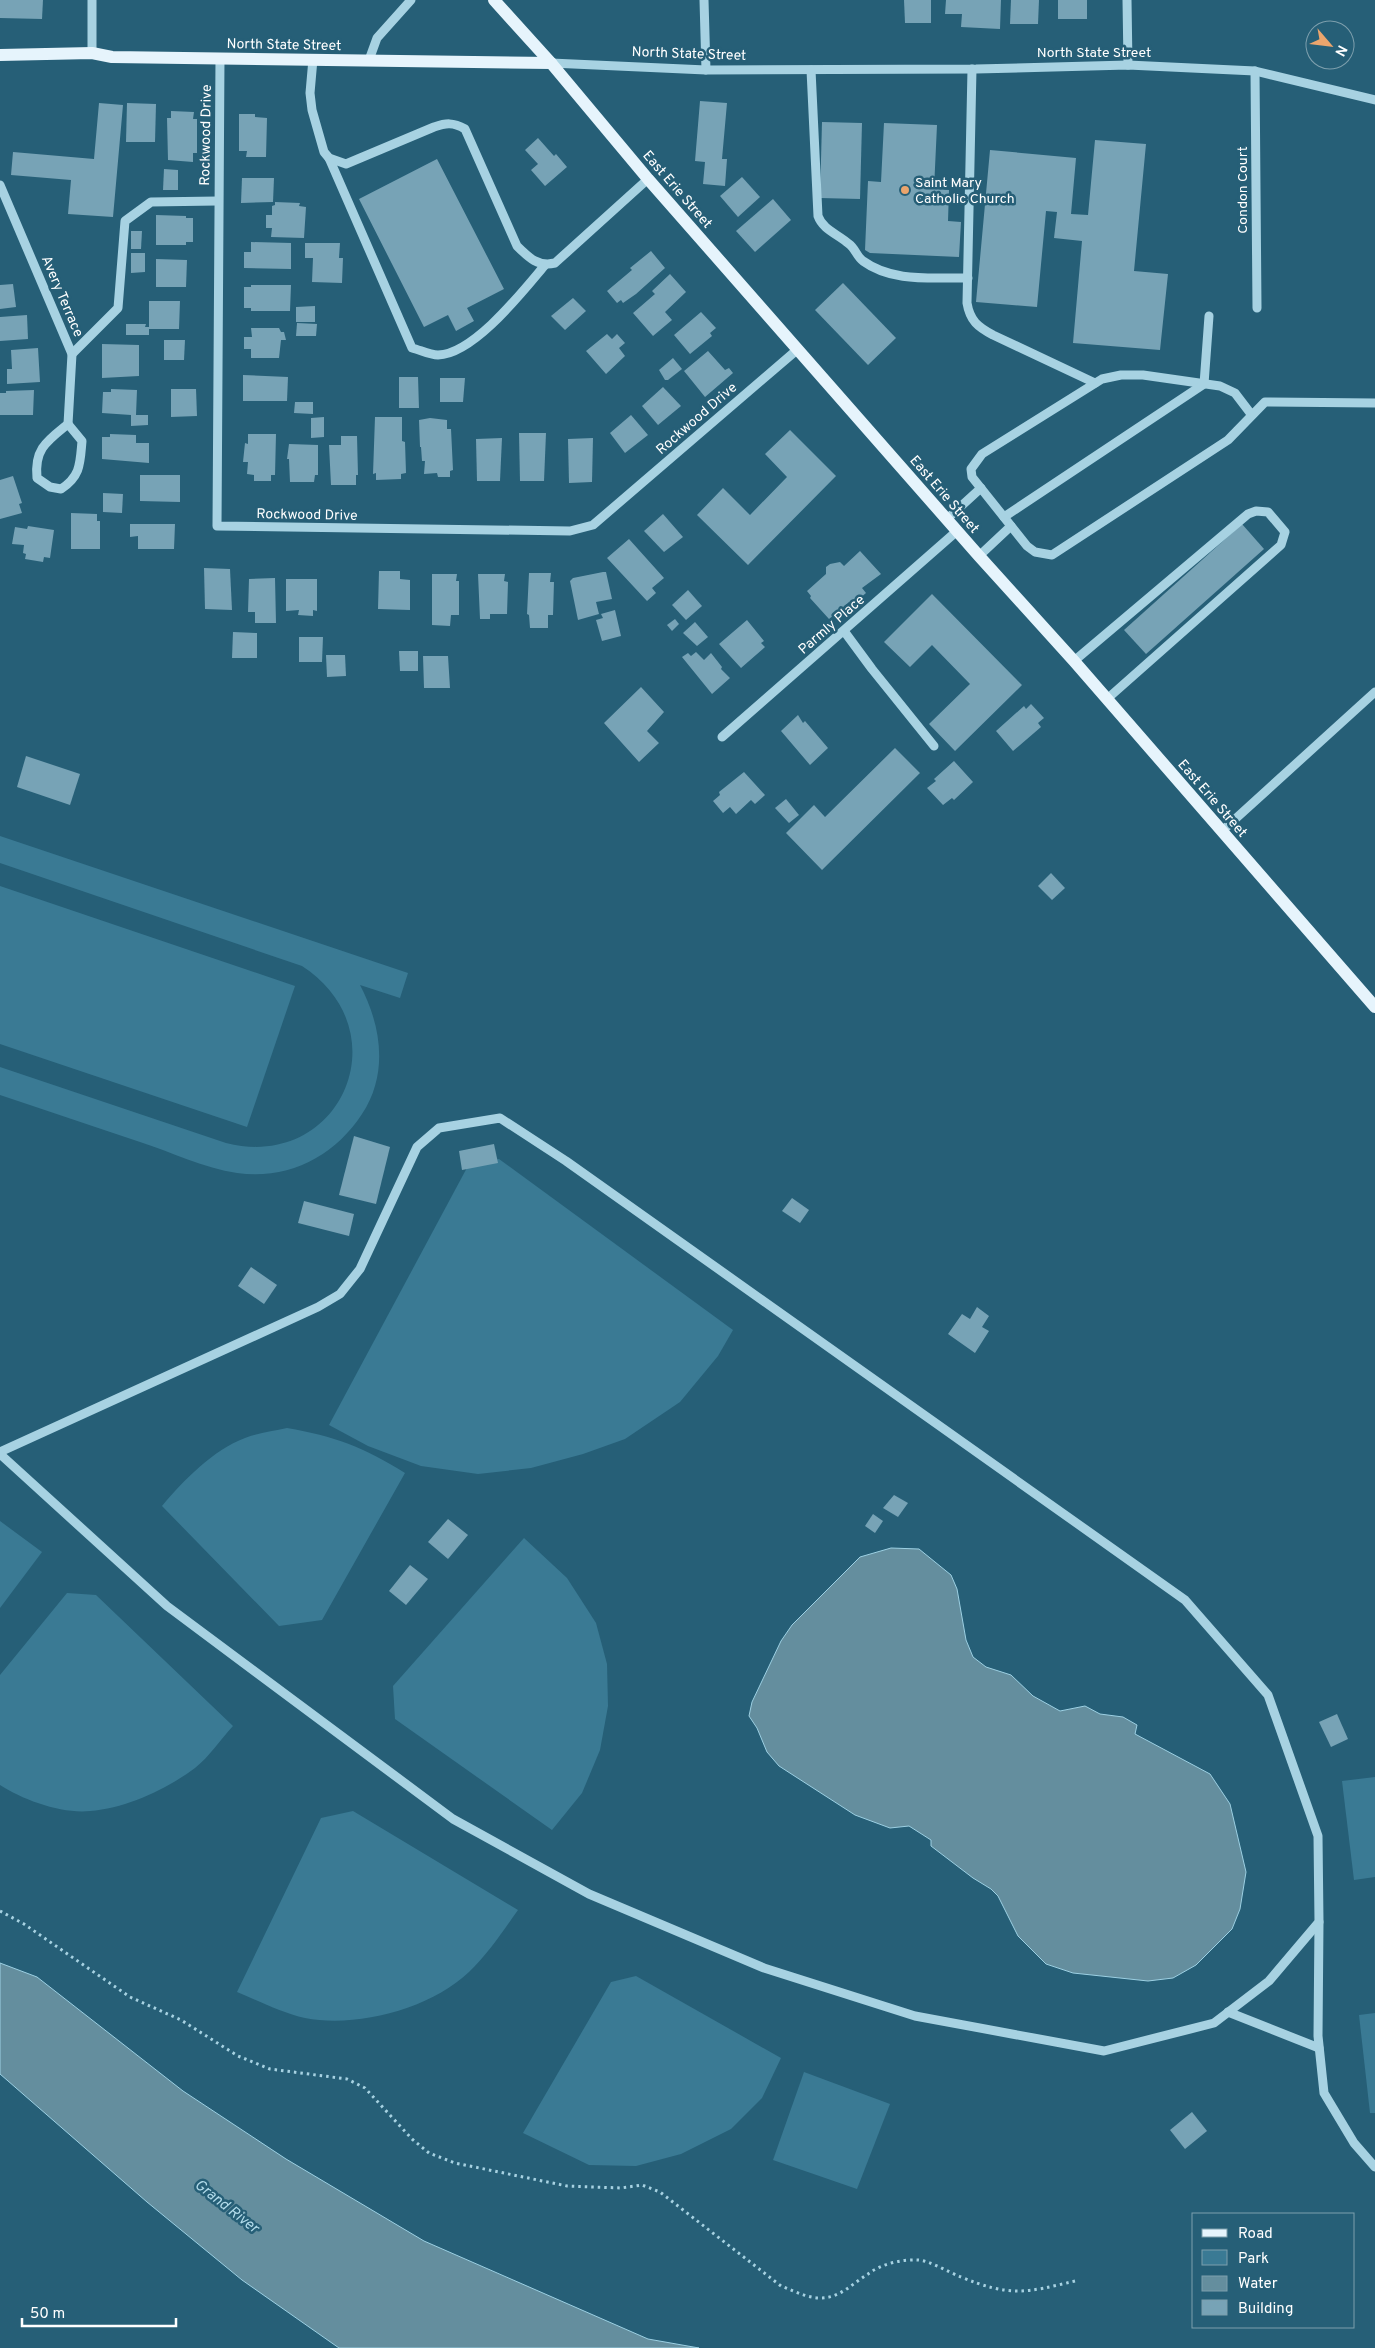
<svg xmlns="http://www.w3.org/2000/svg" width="1375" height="2348" font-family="Overpass,sans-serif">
	<rect width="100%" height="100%" fill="#265f77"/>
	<g fill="#3a7a94">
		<path d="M0,836L408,973L400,998L360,985C381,1025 389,1073 362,1114C334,1157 288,1180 237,1173C204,1168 171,1152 140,1142C93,1126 47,1111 0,1095V1067L226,1143C341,1172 402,1031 302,966L0,863Z"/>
		<polygon points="0,886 295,986 247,1127 0,1044"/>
		<polygon points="499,1159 733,1330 718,1356 680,1402 625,1439 583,1454 531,1468 478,1474 421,1466 368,1446 329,1425 469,1164"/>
		<path d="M287,1428C334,1436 364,1447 405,1473L322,1620L279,1626L162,1506C184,1480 213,1450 245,1438C258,1433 273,1431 287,1428Z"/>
		<polygon points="0,1521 42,1552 0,1608"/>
		<polygon points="524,1538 567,1578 596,1623 607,1664 608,1706 600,1750 582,1793 552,1830 395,1719 393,1686"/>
		<path d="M67,1593L96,1595L233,1726C221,1739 209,1757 195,1768C165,1790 127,1808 90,1811C62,1814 23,1800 0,1785V1675Z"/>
		<polygon points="1375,1777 1375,1877 1354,1880 1342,1781"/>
		<path d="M353,1811L518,1910C503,1931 488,1954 469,1972C430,2009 357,2028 305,2018C282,2013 259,2001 237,1992L321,1818Z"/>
		<polygon points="636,1976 781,2058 762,2098 731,2129 681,2154 636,2166 589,2165 523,2133 611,1982"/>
		<polygon points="1375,2013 1375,2113 1370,2113 1359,2015"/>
		<polygon points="804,2072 890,2104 857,2189 773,2160"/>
	</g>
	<g fill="#648e9e" stroke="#9cd0e3">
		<polygon points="891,1548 919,1549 951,1575 957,1589 966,1640 973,1657 986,1667 1011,1675 1033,1696 1060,1711 1085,1706 1100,1714 1123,1717 1137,1725 1135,1734 1210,1774 1230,1804 1246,1872 1240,1909 1232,1929 1196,1965 1173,1978 1148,1981 1073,1973 1046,1964 1018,1936 998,1896 991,1889 973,1878 931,1846 931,1840 909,1826 890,1828 855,1815 779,1766 767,1752 757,1728 749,1716 752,1702 781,1641 792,1625 860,1557"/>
		<polygon points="0,1963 37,1977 183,2091 286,2159 424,2241 648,2339 699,2348 339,2348 242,2280 147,2202 0,2074"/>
	</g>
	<g fill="#77a3b6">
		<polygon points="0,0 43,0 42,19 0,18"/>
		<polygon points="904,0 931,0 931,23 905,23"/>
		<polygon points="946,0 1001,0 1000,29 961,27 962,14 945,14"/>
		<polygon points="1011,0 1039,0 1038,24 1010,24"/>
		<rect x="1058" y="0" width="29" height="19"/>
		<polygon points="700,101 727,103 722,159 727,159 725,186 703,184 705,162 695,161"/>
		<polygon points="99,103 123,105 113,217 68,214 71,180 11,175 13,152 94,159"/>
		<polygon points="127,103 156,104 155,142 126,142"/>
		<polygon points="171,111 194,112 193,119 197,119 197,153 193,153 193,162 168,160 167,118 171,118"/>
		<polygon points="239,114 255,114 255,117 267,118 266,157 246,157 247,151 239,151"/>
		<polygon points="822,122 862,123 860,199 820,198"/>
		<polygon points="884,123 937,125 934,189 949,190 948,221 961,222 959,257 870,253 865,250 868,181 881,182"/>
		<polygon points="538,138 554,156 556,154 567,167 545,186 531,170 538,164 525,150"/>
		<polygon points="1095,140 1146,144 1134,271 1168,274 1160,350 1073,343 1082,241 1054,238 1057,212 1046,211 1037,307 976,302 990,150 1076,158 1071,214 1088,215"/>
		<polygon points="437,159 504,289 467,308 474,321 456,331 448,315 424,327 359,199"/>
		<polygon points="164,169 178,170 178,190 163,190"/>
		<polygon points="742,177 760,197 738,217 720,196"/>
		<polygon points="242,178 274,178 273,202 241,203"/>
		<polygon points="773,199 791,220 755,252 736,231"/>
		<polygon points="275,202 300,203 299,206 306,207 304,238 271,237 272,228 266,228 266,215 272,215 272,206 275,205"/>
		<polygon points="156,215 186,216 186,218 193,218 193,242 186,242 186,245 156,245"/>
		<polygon points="131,231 142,231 141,249 131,249"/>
		<polygon points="251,242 291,243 291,269 244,268 244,252 251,252"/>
		<polygon points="305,243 340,243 339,258 343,258 342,283 312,282 313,258 305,258"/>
		<polygon points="651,251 665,268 636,294 623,303 621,300 617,303 607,291 632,270 630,268"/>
		<polygon points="131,253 145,253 145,272 131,273"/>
		<polygon points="156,259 187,260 186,287 156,287"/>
		<polygon points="670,274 686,292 665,312 672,320 653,336 633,313 655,294 652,291"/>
		<polygon points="843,283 896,338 868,365 815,310"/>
		<polygon points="13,284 16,307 0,309 0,285"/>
		<polygon points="251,285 291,285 290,311 251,311 251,308 244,308 244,287 251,287"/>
		<polygon points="573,298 586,311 565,330 551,316"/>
		<polygon points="149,301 180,301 179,329 149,329 149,335 126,335 126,324 146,324 145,327 149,327"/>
		<polygon points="315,306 315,322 296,322 296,307"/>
		<polygon points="701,312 716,328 710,333 712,336 690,354 674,335"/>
		<polygon points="27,315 28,339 0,341 0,317"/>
		<polygon points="297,323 317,324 316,336 296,336"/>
		<polygon points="251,328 279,328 281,332 284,332 286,340 281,340 279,358 251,358 251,349 244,349 244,337 252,337"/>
		<polygon points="607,334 612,339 617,334 625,343 619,348 625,356 606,374 586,351"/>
		<polygon points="164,340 185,340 184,360 164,360"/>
		<polygon points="102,344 139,345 139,376 102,378"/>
		<polygon points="38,348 40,382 7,384 7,369 12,369 11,350"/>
		<polygon points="708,351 725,370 729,368 733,373 705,397 684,371"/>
		<polygon points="673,358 682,369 668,380 665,380 659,370"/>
		<polygon points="243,375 288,377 287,401 243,401"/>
		<polygon points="399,377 418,377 419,408 399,408"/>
		<polygon points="440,378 465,378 463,402 440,402"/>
		<polygon points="663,387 681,406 658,425 642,406"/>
		<polygon points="111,389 137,390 136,415 148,415 148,425 131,426 131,415 102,413 103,392 111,392"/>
		<polygon points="171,389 196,389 197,416 171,417"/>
		<polygon points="34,390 33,415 0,415 0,393 6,393 6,391"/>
		<polygon points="295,402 313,402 313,414 294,413"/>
		<polygon points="631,415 648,435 625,453 610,433"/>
		<polygon points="324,417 324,437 311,438 311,418"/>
		<polygon points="375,417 402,417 402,441 405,442 406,473 401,474 401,479 376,480 376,473 373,474"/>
		<polygon points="430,418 447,420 447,429 451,429 453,470 450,471 450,477 438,477 437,473 424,474 425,461 422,461 421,447 420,447 419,420"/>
		<polygon points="790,430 836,476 748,565 697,515 723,488 750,515 787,477 765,454"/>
		<polygon points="519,433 546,433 544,481 520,481"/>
		<polygon points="110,434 136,435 136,443 149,443 149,463 102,459 102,437 110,437"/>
		<polygon points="248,434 276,434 275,475 271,475 271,481 254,481 254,475 247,474 248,462 243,462 245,443 248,444"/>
		<polygon points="341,436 357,436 358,475 356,475 356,485 331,485 329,445 341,445"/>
		<polygon points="502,438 500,481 477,481 476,439"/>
		<polygon points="593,438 592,482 569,483 568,439"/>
		<polygon points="289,444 318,445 318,475 315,475 314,482 290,482 289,459 287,459"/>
		<polygon points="140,475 180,475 180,502 140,501"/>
		<polygon points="13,476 22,503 19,504 22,513 0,519 0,480"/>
		<polygon points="103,493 123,494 122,513 103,512"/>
		<polygon points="71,513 97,514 97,521 100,521 100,549 71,549"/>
		<polygon points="663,514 683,537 664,552 644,531"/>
		<polygon points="130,524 175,524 174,549 138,549 138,536 130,537"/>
		<polygon points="1242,524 1264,549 1146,654 1124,630"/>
		<polygon points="28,526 54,530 50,558 44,557 43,562 25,559 26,554 23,553 24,545 12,544 15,527 27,529"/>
		<polygon points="629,539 664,578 652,588 656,593 647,601 607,558"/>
		<polygon points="860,551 881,574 862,588 866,593 852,605 849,602 829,619 810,598 811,596 807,591 826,574 826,567 830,564 840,562 844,566"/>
		<polygon points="204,568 230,569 232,610 205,609"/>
		<polygon points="379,571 400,571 400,579 410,580 410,610 378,609"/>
		<polygon points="603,572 606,572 612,599 596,602 599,614 578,620 570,581 573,578"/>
		<polygon points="529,573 551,573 550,582 554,582 553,615 548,615 548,628 530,628 529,615 527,614"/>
		<polygon points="432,574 457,574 456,581 459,581 459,615 451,615 450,626 432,625"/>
		<polygon points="478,574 505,574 504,581 508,582 507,614 490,614 490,619 480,619"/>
		<polygon points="275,578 276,623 255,623 255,612 248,612 249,579"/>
		<polygon points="286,579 317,579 317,611 313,610 313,616 298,615 299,610 286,611"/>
		<polygon points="688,590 702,606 686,620 672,605"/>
		<polygon points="932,594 1022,685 955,751 929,724 970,684 932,645 910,667 884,642"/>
		<polygon points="615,610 621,636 602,641 596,620 603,618 601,614"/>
		<polygon points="675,619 679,624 672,631 667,625"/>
		<polygon points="747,620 764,641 761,643 765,647 741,668 719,644"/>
		<polygon points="695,622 708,637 697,646 683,633"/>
		<polygon points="233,632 257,633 257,658 232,658"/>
		<polygon points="299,637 323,637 322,662 299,662"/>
		<polygon points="399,651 418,651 418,671 400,671"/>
		<polygon points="696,652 704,660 711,653 722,667 721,669 730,678 712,694 682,657 688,653 691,656"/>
		<polygon points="326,655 345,655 346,676 327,677"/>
		<polygon points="423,656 448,656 450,688 424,688"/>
		<polygon points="641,687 664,712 647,731 659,743 639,762 604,723"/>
		<polygon points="1031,704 1044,718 1038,723 1041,727 1013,751 996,731 1024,706 1026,709"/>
		<polygon points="798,715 803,723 805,721 828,748 810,765 781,731"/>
		<polygon points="895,748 920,773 822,870 786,833 814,805 825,817"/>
		<polygon points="26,756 80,774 70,805 17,787"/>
		<polygon points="954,761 973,782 954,800 952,798 943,805 927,788 936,781 934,779"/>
		<polygon points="744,772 765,795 755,804 751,800 736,814 730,807 723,813 713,801 720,795 719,792"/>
		<polygon points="786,799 799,815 789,823 775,808"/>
		<polygon points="1051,873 1065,888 1052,900 1038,886"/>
		<polygon points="354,1136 390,1147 376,1204 339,1195"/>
		<polygon points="494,1144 498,1163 462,1170 459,1151"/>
		<polygon points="792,1198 809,1210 800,1223 782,1211"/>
		<polygon points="304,1201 354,1214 349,1236 298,1223"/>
		<polygon points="251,1267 277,1285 264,1304 238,1286"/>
		<polygon points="977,1307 989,1316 982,1327 989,1331 975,1353 948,1334 962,1314 970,1319"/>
		<polygon points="894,1495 908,1503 898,1517 883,1508"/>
		<polygon points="873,1514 883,1521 875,1533 865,1526"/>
		<polygon points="448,1519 468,1535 448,1559 428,1542"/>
		<polygon points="410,1565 428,1579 406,1605 389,1591"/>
		<polygon points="1337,1714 1348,1739 1331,1747 1319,1722"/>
		<polygon points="1192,2112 1207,2131 1185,2149 1170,2130"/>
	</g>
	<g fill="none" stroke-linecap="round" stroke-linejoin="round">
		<path stroke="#a7d2e2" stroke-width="3" stroke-dasharray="2.5 4" stroke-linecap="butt" d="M0,1911L24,1924L130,1997L181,2020L238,2056L270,2069L347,2079L365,2088L412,2139L429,2153L455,2163L567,2186L621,2188L642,2185L660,2192L781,2286C794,2291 807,2298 821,2298C840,2298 853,2283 868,2274C881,2264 902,2259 918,2260C931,2261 948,2272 961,2277C1010,2297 1025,2293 1075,2281"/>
		<g stroke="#a7d2e2" stroke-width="9">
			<polyline points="92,0 92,53"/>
			<polyline points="704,0 706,70"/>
			<polyline points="1127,0 1128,65"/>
			<polyline points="220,58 217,526 570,531 593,525 798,349"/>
			<path d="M313,59L310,93L312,110L324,152L329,158L346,164L434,127C446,123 453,122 465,129L517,246C529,258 538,267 555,263L648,179"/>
			<polyline points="369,60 377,38 411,0"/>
			<polyline points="551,63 706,70 976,69 1128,65 1255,71 1375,100"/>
			<path d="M972,69L967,303C970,321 978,327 993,335L1095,383"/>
			<path d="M811,70L818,216C823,230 838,234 849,244C855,248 857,257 863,261C893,283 933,277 968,278"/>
			<polyline points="1255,71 1257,308"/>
			<path d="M329,158L412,348C420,350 430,355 438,355C474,354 523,291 545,265"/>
			<polyline points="0,185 72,354 68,424"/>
			<polyline points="72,354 118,308 125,221 151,202 217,201"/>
			<polyline points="1251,414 1235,393 1220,386 1143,375 1121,375 1102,379 982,454 971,469 972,477 1027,546 1035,552 1052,555 1228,440 1265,402 1375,403"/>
			<path d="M68,424L82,441C80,463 81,476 61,489L50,487L37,478C34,449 47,441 68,424Z"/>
			<polyline points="1004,517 1204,384 1209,316"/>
			<polyline points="947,519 981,488"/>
			<polyline points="979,556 1011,526"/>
			<polyline points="844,631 872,669 934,746"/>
			<polyline points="1074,661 1248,514 1256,511 1268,512 1285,532 1281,545 1107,699"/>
			<polyline points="722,737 957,531"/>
			<polyline points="1222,831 1375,692"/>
			<polyline points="0,1452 318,1307 340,1294 360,1269 417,1147 439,1128 500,1118 566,1161 1185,1600 1268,1695 1318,1836 1319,1922 1269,1981 1214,2023 1104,2051 915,2016 764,1968 589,1894 453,1819 167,1606 0,1454"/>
			<polyline points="1319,1922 1318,2036 1324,2093 1354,2143 1375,2167"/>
			<polyline points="1228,2012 1319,2048"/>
		</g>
		<g stroke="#e6f4fc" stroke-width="12">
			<polyline points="494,0 551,63 648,179 979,556 1074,661 1375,1007"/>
			<polyline points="0,55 92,53 112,57 551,63"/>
		</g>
	</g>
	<circle fill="#eba56d" stroke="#265f77" stroke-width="2" cx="905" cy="190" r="5"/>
	<g text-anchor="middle" stroke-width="5" stroke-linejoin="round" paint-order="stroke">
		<g font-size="14" fill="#fff" stroke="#265f77">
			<text transform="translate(284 44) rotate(1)" y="5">North State Street</text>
			<text x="1094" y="57">North State Street</text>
			<text transform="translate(689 53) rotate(2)" y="5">North State Street</text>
			<text transform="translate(205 135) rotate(-89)" y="5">Rockwood Drive</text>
			<text transform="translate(678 189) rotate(49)" y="5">East Erie Street</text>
			<text transform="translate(1242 190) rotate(-90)" y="5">Condon Court</text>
			<text transform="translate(63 296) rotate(67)" y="5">Avery Terrace</text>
			<text transform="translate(696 418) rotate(-41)" y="5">Rockwood Drive</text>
			<text transform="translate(945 494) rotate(49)" y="5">East Erie Street</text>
			<text transform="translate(307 514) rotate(1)" y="5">Rockwood Drive</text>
			<text transform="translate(831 624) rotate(-41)" y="5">Parmly Place</text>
			<text transform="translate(1213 798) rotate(49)" y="5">East Erie Street</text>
		</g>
		<g font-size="14" fill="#fff" stroke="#265f77" text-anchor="start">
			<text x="915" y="187">Saint Mary<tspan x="915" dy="16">Catholic Church</tspan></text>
		</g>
		<g font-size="15" font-style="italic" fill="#b2dbea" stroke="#265f77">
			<text transform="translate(227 2206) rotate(38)" y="5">Grand River</text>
		</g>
	</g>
	<rect x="1192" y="2213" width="162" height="115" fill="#265f77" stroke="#7d9fad"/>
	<rect x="1202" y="2229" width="25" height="8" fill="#e6f4fc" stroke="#7d9fad"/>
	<text x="1238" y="2238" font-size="15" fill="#ffffff">Road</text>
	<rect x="1202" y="2250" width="25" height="15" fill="#3a7a94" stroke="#7d9fad"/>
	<text x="1238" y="2263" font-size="15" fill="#ffffff">Park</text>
	<rect x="1202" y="2276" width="25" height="15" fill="#648e9e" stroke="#7d9fad"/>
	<text x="1238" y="2288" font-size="15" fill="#ffffff">Water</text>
	<rect x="1202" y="2300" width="25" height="15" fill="#77a3b6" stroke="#7d9fad"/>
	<text x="1238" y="2313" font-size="15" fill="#ffffff">Building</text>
	<g transform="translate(1330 45) rotate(118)"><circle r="24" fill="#265f77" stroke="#7d9fad"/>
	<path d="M0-4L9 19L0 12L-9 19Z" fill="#eba56d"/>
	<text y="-8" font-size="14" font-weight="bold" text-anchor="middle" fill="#ffffff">N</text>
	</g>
	<path d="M22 2318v8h154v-8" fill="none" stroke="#ffffff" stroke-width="2.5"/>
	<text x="30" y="2318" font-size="15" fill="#ffffff" stroke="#265f77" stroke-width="4" paint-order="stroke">50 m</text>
</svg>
